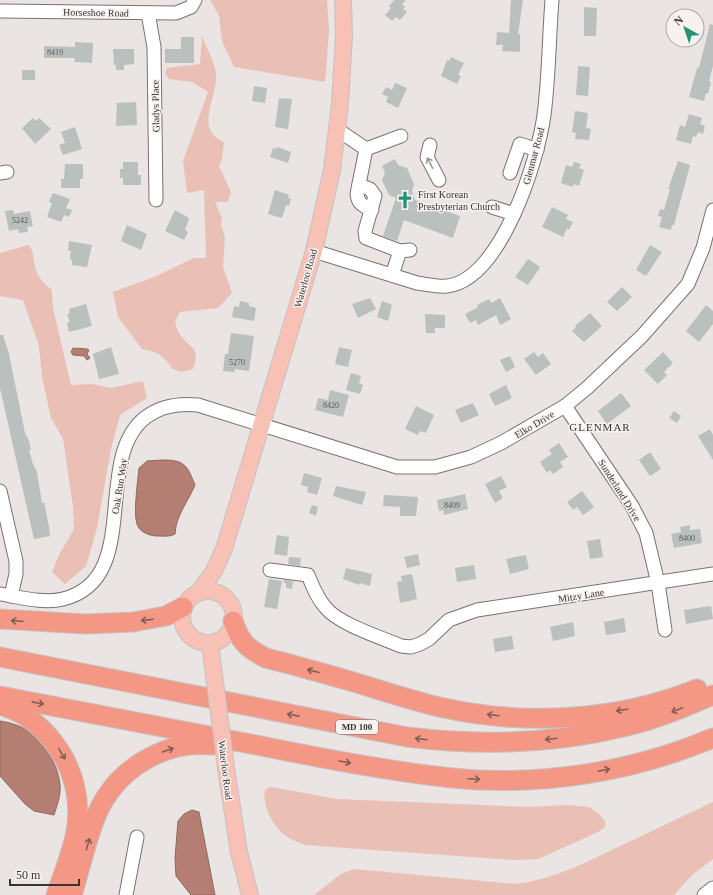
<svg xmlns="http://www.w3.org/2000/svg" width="713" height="895" font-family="Georgia,serif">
	<rect width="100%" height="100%" fill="#eae4e2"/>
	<g fill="#eabfb6">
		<polygon points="210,0 327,0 329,31 325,82 234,67 222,41 219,16"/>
		<path d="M202,36C206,47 215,62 216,74C218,98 193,129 224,142L222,160L219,166L231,192L228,202H215L222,218L221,225L225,237L223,267L232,293L218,308L180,312L175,321C176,326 178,332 181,336C193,351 200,347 193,369L181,372L173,369C164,357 158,351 142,349L118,317L113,292L154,277L194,258H206L204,190L187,193L183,161L208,92L192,82L169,79L165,74L167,68L200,64Z"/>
		<path d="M29,245C35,254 33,263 37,273C40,280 46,285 52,290L53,308L71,385L92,384L111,388L143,381L147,398L120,415L111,449L97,528L86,566L65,584L52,572L59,555L74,529L73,507L63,439L51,418L42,377L39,346L23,300L0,296V253Z"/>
		<path d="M271,787L337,799L529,807L567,805L589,807L599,814L605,821V827L598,832L538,859L515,860L305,845C299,842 290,840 285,835C272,825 262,806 265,790Z"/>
		<path d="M713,802V859L692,875L674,895H314L341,874L354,869L515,884C552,880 585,863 618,847C650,832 681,817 713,802Z"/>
	</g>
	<g fill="#b57e73" stroke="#8f6860">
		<polygon points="73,348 87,349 89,350 87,354 90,358 87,360 84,356 73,355 71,352"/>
		<path d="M162,460C185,460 187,465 195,485C188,502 176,515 175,534C169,537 164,536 157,536C150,536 139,532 137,524C133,513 138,480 139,468L147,461Z"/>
		<path d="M0,721C7,722 15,724 21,727C41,736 58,763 60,785C61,796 57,805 54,815L34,811L25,804L0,776Z"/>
		<polygon points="192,810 199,812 215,895 191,895 176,876 175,858 178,821 184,814"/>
	</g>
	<g fill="#bac0bd">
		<polygon points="394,0 406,0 402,4 405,7 403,9 407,12 400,20 396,17 392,21 385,15 391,8 389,6"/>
		<polygon points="511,0 523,0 518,34 520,34 520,52 502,51 503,45 496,45 497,32 509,33"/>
		<polygon points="584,7 597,8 596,36 584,36"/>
		<polygon points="710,24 713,25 713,66 709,81 711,82 708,94 706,93 704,101 689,97 697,68 699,68"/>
		<polygon points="181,37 194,37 194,63 165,63 165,49 181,49"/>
		<polygon points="75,42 93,43 92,63 74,62 75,58 44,58 44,46 75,47"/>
		<polygon points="113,49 134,49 134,64 124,65 124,70 116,70 116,65 114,65"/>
		<polygon points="451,57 464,63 458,75 461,76 457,84 441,76 447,60 449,61"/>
		<polygon points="578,66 590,67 588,96 576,95"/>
		<rect x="22" y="70" width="13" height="10"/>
		<polygon points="395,83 407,88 398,108 386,102 388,97 382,94 386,87 392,90"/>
		<polygon points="254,86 267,88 265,103 252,101"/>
		<polygon points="279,98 292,99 288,129 275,127"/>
		<polygon points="136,102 137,125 116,126 117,103"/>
		<polygon points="575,111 588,113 586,128 591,129 589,140 575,139 576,133 572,132"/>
		<polygon points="689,114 702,118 700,124 705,126 703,134 698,132 696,137 693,136 691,144 676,140 680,125 685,127"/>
		<polygon points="33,118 36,121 39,118 51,129 35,144 22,128"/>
		<polygon points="75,127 82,149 63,155 59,145 65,143 61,132"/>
		<polygon points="277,147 291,152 288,163 270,157 273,148 276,149"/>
		<polygon points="395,159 398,165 407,168 414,184 412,191 415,200 460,216 453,238 404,220 397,241 383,236 396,198 389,195 382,180 385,173 382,166"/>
		<polygon points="678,161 690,165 674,225 672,225 671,230 659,227 662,217 658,216 660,209 664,210 670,189 668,189"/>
		<polygon points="123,162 138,162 138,175 141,175 141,185 123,185 123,178 120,178 120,169 123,169"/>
		<polygon points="574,162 581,164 579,168 584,170 579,186 573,184 573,187 561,183 566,165 572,167"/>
		<polygon points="65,164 83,164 83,179 80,179 80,188 61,188 61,179 64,179"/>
		<polygon points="275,190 289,195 288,198 291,199 289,206 286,205 282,218 268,214"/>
		<polygon points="53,193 70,199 66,208 72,210 69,217 64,215 61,222 47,217 52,203 49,202"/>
		<polygon points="552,207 568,215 566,219 573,222 569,230 567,228 563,237 542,227"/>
		<polygon points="13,210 14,214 30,211 33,226 27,227 28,232 19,233 18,229 9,231 5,211"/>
		<polygon points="175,210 189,218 185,230 188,232 184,240 165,231"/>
		<polygon points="127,225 147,234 141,250 121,241"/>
		<polygon points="69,241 92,245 87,267 72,265 72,260 70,259 71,251 68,250"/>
		<polygon points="650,245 662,252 646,276 636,270"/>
		<polygon points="528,259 540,267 528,285 515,277"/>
		<polygon points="622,287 632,297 617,311 607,302"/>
		<polygon points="370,298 376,309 358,318 352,304"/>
		<polygon points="500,298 511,319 500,325 496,315 478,325 476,320 470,323 465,314 478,307 477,305 489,299 491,303"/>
		<polygon points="240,301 249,303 249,306 256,308 254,321 232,317 234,306 239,307"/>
		<polygon points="382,301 392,305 388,321 377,317"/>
		<polygon points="86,304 92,326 69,332 67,323 70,322 67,314 70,313 69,309"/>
		<polygon points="706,305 713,311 713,324 699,342 686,331"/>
		<polygon points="590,313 602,326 584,342 572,331 576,327 575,326"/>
		<polygon points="425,314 445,315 445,328 435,328 435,333 426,333"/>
		<polygon points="231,333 254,336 249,371 235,369 234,372 223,371 225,354 228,354"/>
		<polygon points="0,335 3,335 9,354 25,433 29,441 31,450 29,450 33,464 37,472 42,503 44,502 49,527 50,536 34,539 0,388"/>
		<polygon points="111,347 119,374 99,379 93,354"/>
		<polygon points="339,347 352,350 348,367 335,364"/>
		<polygon points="534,352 538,357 543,353 551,364 536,375 524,359"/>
		<polygon points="663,352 673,363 664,372 667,375 658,384 644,370"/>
		<polygon points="510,356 515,367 506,372 500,360"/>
		<polygon points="351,373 361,376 359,383 363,385 360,394 346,390"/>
		<polygon points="506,385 512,398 495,406 489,394"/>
		<polygon points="330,390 349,395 343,417 315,410 318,398 328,400"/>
		<polygon points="621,393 631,406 607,424 598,411"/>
		<polygon points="473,403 479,415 461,423 455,410"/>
		<polygon points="416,406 434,415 426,433 420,431 418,435 405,429"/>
		<polygon points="674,411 681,416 677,423 669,418"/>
		<polygon points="710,429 713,435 713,460 698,436"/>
		<polygon points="559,443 568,457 560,462 563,467 553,474 550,470 547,473 540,462 552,454 549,450"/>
		<polygon points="650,452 661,469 650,476 639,460"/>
		<polygon points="304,473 322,478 317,495 307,492 308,487 301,485"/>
		<polygon points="501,476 507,487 499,491 503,498 495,503 485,484"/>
		<polygon points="336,486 366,492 362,505 333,496"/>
		<polygon points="582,491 594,507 583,515 577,507 573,510 567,502"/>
		<polygon points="465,494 468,509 444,515 443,510 439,511 437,500"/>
		<polygon points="384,495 418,497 416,516 400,516 400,507 383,506"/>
		<polygon points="312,505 318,507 316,516 309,513"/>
		<polygon points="690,525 690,530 700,529 702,543 674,548 671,534 681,532 680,527"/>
		<polygon points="277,535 289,537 287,556 274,554"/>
		<polygon points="600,539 603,557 590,559 587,541"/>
		<polygon points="418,554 420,565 407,568 404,557"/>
		<polygon points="526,555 529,569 510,574 506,559"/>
		<polygon points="289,557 301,558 300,566 288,564"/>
		<polygon points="474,565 476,579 457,582 455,568"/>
		<polygon points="346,568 372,574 370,586 360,583 359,585 343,579"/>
		<polygon points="412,574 417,599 400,603 397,582 402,581 401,576"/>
		<polygon points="269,579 282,581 277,609 264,607"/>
		<polygon points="284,580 293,581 292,589 286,588 286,583 283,583"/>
		<polygon points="711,606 713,619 686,624 684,610"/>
		<polygon points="624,618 626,632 606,635 604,622"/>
		<polygon points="573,622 575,636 553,641 550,627"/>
		<polygon points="512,636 514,649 495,652 493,639"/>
	</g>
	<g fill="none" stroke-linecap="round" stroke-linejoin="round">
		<g stroke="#787371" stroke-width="15">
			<g id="minor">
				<polyline points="0,11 176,13 191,7 195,0"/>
				<polyline points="148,13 154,47 156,200"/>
				<polyline points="338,130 366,149 401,136"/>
				<polyline points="430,145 427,157 439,180"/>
				<path d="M366,149L357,194C358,204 363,206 372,210"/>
				<polyline points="0,173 7,172"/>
				<polyline points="510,173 520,144 537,150"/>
				<polyline points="359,185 370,189 375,196 365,231 366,238 400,251"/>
				<polyline points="492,207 514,214"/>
				<path d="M314,251L417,283C426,284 437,287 447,286C501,280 538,160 544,115C549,77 549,38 552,0"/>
				<polyline points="392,275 400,251 410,250"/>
				<polyline points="565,406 632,506 646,533 658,583 665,630"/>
				<polyline points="0,491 16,561 16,574 11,596"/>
				<path d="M270,570L308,575C313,587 317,598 326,608C339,624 380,637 401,646L411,647L420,644L429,639L449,620L477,610L713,574"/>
				<path d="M0,594C19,597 44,604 63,599C144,579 91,459 146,417C162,405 179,403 198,405L397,467H435L471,457L501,443L565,406L587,388L642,336L688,284L703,248L713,210"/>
				<polyline points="126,895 137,837"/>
				<polyline points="704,895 713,888"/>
			</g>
		</g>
		<g stroke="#c3c2c2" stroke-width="18">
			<g id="major">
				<circle cx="208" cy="617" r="26"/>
				<polyline points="198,593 214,571 224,549 314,251 332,170 340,104 344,36 343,0"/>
				<polyline points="210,643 213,667"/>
				<polyline points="227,775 239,852 250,895"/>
			</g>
		</g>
		<g stroke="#c3c2c2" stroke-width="21">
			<g id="highway">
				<polyline points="0,619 86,624 133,622 166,616 183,607"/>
				<path d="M233,621C240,641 246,648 266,658C294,665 322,673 350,681C381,690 412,701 444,708C527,726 617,721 697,689"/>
				<path d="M0,657L407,737C481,746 555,744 627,726C657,719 685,707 713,695"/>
				<path d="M0,696C84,712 167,728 251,744C317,757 385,771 452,778C540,787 632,772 713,738"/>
				<path d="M0,705C51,720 83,773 77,825C75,846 63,874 56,895"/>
				<path d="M72,895C80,869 86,841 96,816C115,770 163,740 212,745"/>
			</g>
		</g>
		<use href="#minor" stroke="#fff" stroke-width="13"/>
		<use href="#major" stroke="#f8c1b6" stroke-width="16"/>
		<use href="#highway" stroke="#f49885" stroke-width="19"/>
		<g stroke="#c3c2c2" stroke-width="18" stroke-linecap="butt">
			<polyline id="major-bridge" points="213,667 227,775"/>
		</g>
		<use href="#major-bridge" stroke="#f8c1b6" stroke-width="16"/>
	</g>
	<defs><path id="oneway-shaft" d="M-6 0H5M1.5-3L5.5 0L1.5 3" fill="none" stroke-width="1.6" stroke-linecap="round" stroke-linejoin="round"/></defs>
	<use stroke="#9b9a9a" href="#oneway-shaft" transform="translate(430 163) rotate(-118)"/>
	<g stroke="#835d54">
		<use href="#oneway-shaft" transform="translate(147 620) rotate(173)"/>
		<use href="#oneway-shaft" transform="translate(17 621) rotate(-175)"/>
		<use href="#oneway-shaft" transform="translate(313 671) rotate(-165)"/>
		<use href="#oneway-shaft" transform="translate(38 703) rotate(11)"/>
		<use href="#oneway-shaft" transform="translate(622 710) rotate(170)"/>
		<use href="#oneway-shaft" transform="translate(677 710) rotate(158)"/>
		<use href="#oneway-shaft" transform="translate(293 715) rotate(-169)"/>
		<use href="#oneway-shaft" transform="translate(493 715) rotate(-173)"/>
		<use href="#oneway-shaft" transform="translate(421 739) rotate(-173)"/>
		<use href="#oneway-shaft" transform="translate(551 739) rotate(173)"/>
		<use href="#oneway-shaft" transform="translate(168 750) rotate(-19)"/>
		<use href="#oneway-shaft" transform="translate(62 754) rotate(58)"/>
		<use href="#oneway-shaft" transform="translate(345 762) rotate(10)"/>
		<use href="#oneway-shaft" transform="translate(604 770) rotate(-12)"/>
		<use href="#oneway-shaft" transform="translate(474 779) rotate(3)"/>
		<use href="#oneway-shaft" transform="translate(88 844) rotate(-73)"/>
	</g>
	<defs>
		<g id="church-bare" transform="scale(1.38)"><path d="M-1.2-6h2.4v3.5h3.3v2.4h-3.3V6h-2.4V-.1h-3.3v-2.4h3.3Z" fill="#239375" stroke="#f8f1f0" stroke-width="2.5" paint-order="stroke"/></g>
	</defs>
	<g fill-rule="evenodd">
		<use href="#church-bare" x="405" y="200"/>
	</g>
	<g text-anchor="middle" stroke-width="3" stroke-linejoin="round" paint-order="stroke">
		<g font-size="8" fill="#585856">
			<text x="55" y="55">8419</text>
			<text x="20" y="223">5242</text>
			<text x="237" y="365">5270</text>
			<text x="331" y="408">8420</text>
			<text x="452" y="508">8409</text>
			<text x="687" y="541">8400</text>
		</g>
		<rect fill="#f8f1f0" stroke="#716d6c" stroke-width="1" x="336" y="720" width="42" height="14" rx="3"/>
		<g font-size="9" font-weight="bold" fill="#373534">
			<text x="357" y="730">MD 100</text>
		</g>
		<g font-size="10" fill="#373534" stroke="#f8f1f0">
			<text transform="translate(96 12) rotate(1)" y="4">Horseshoe Road</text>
			<text transform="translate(155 106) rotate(-91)" y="4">Gladys Place</text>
			<text transform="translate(533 156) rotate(-75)" y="4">Glenmar Road</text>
			<text transform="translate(305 278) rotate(-74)" y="4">Waterloo Road</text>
			<text transform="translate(534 424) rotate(-31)" y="4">Elko Drive</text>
			<text transform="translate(119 486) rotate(-81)" y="4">Oak Run Way</text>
			<text transform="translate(620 490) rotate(58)" y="4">Sunderland Drive</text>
			<text transform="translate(581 595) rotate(-9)" y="4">Mitzy Lane</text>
			<text transform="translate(226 770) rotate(83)" y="4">Waterloo Road</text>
		</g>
		<g font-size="10" fill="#373534" stroke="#f8f1f0" text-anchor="start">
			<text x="418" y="198">First Korean<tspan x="418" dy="12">Presbyterian Church</tspan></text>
		</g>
		<g font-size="11" letter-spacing="1" fill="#373534" stroke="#f8f1f0">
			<text x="600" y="431">GLENMAR</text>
		</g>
	</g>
	<g transform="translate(685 28) rotate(320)"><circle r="19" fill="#f8f1f0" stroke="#aba6a5"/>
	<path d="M0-3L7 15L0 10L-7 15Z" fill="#239375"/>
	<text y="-6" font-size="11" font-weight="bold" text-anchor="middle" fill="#373534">N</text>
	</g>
	<path d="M10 879v6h69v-6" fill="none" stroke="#373534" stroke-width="2"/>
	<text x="16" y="879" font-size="12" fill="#373534" stroke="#f8f1f0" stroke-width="3" paint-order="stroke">50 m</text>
</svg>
